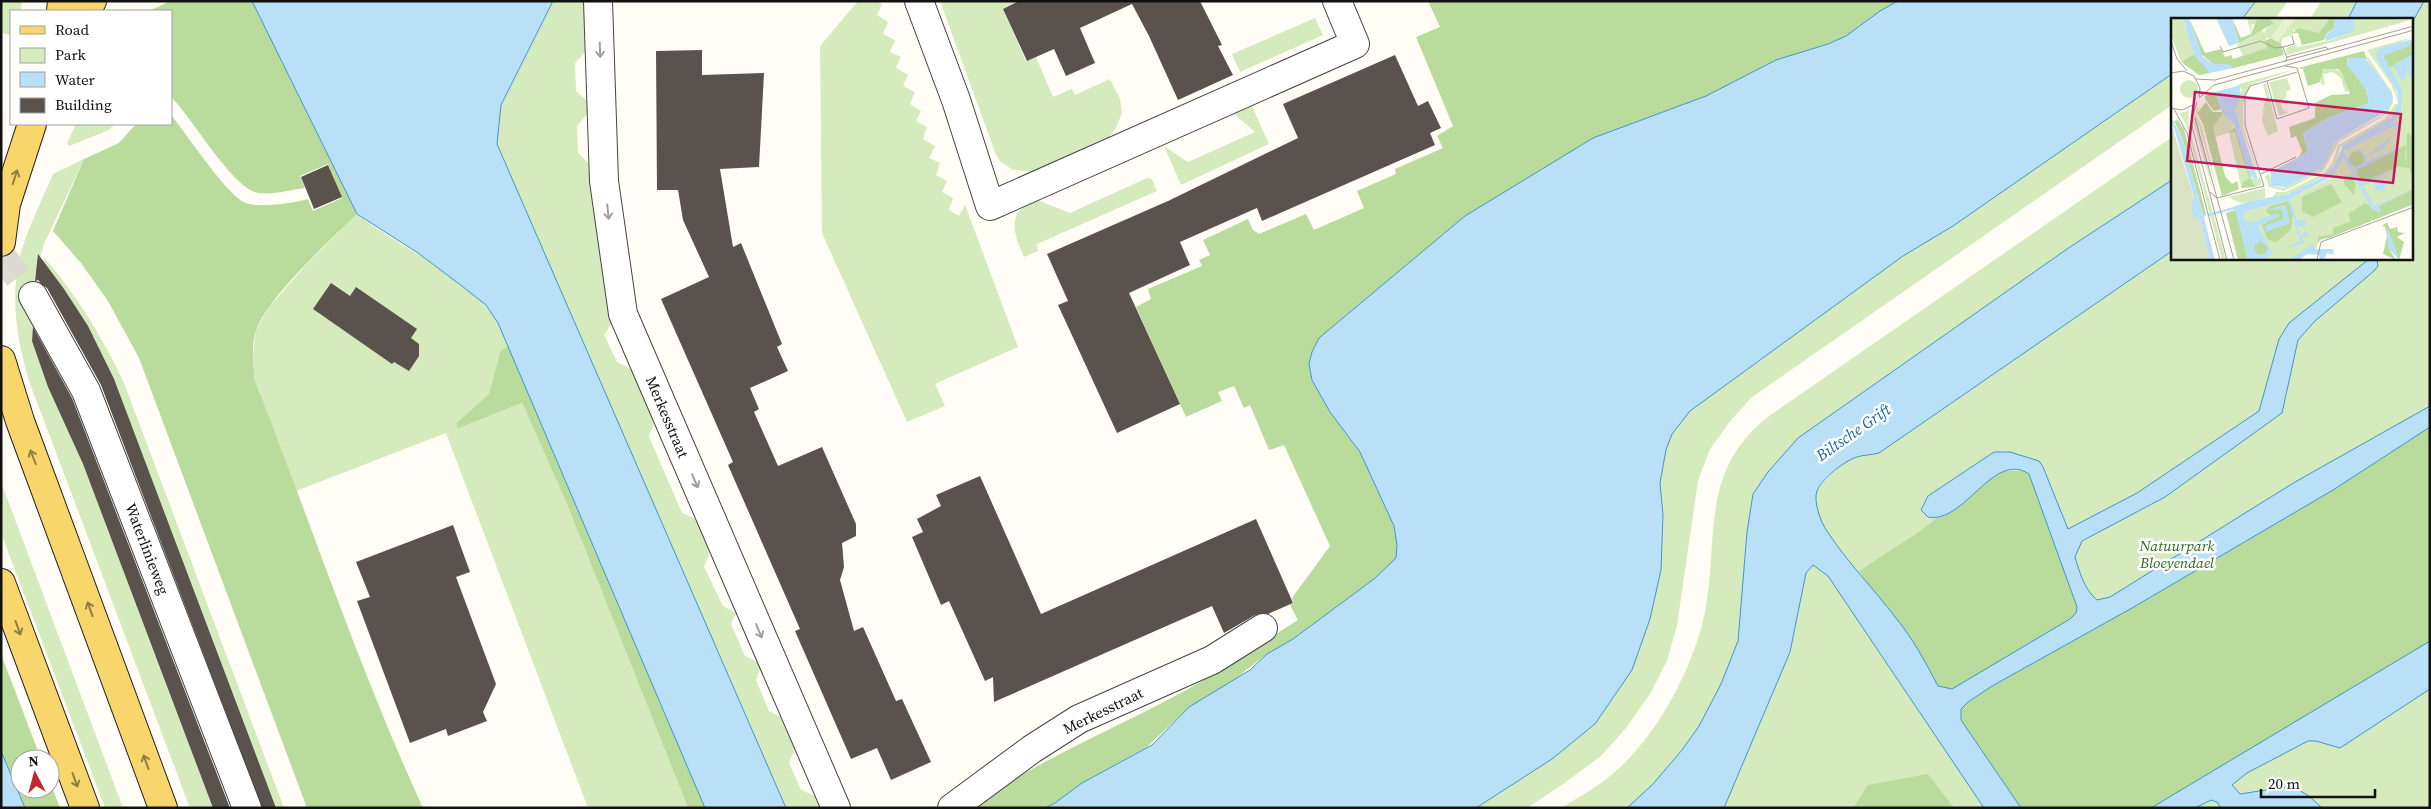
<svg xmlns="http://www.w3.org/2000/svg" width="2431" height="809" font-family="'Source Serif 4',serif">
	<rect width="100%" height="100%" fill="#fffdf5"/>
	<g fill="#d5ebbd">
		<polygon points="1,1 22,1 21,11 11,11 11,35 2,33 1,36"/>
		<polygon points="553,1 587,1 588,46 585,46 585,52 575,63 576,91 587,101 587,114 577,126 578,153 588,163 589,170 592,169 597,227 611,324 604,335 617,362 631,369 635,374 653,413 651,414 654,423 649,436 651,441 682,513 694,518 710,545 708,546 709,554 704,567 723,606 736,613 731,624 745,656 759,663 760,669 756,680 769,711 783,718 795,749 789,763 801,790 815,796 821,808 786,808 497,144 501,105"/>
		<polygon points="858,1 876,1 882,4 877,15 888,22 883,34 895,40 890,52 901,57 896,68 908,75 903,86 915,92 910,104 921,111 916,121 927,127 923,139 935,146 929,158 940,163 936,175 947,181 942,192 953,198 949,210 959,216 965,205 1018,347 935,384 945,406 907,422 822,233 820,46"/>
		<polygon points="940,1 1013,1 1014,3 1003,9 1026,61 1036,57 1053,97 1072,89 1075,95 1110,79 1120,99 1122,112 1117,126 1109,137 1032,172 1013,170 1001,162 996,155"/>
		<polygon points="2256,1 2288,1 2275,19 2242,19"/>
		<polygon points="2321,1 2357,1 2348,19 2310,19"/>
		<path d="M2418,1H2430V808H1724L1790,652L1806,573L1810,569L1816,493C1822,482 1846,458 1859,456C1866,455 1871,455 1879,453L2172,251V259H2412V19Z"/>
		<polygon points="1315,18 1323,35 1240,72 1232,54"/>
		<polygon points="2172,74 2172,105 1752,397 1731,420 1710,449 1698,481 1677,626 1667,661 1650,694 1626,728 1601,756 1563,784 1527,808 1476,808 1552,759 1595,724 1661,570 1663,515 1660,483 1666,450 1672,434 1690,411 1903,256 1953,226"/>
		<polygon points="1251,104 1269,144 1181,185 1164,146 1188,162 1255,132 1231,111"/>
		<polygon points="76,124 115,124 109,130 69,146 67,143"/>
		<path d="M2172,137V180L2067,249L1798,438L1768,472L1753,494L1747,532L1738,641L1721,684L1699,726L1682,750L1653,784L1627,808H1562C1578,797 1596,788 1610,776C1657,738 1695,666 1706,607C1718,532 1701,469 1769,416Z"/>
		<path d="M84,159L44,244L35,276L33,303L36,345L48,387L83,464L213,808H190L29,381C15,334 8,284 26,237C34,216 44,195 53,174Z"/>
		<path d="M1147,178L1152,179L1157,191L1037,244L1038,251L1024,257C1013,232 1006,214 1035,199L1070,213Z"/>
		<path d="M357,214C398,246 449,267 485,305C496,316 502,332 508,345L500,352L489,394L456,423L457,429L522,403L567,504L688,808H588L446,433L296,491L255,381L253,357L256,330L269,307L306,265Z"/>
		<path d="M44,257C77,296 102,336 124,383L284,808H269L99,358L42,267Z"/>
		<polygon points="1,482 123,808 105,808 1,533"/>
	</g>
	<g fill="#b9dc9c">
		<path d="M170,1H252L357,214C331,240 267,297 256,331C251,347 253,364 255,381C311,523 359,669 423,808H307L139,358L108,301L81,263L53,231L84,159L119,143L136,124H171V115C186,133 228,197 246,203C260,208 295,203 308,199L313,211L342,198L328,164L300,176L305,188C290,190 273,195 259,193C233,190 192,117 171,97V11H149Z"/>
		<path d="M1428,1H1898L1880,11L1846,36L1828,44L1776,60L1706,96L1593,138L1465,216L1319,338L1312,352L1309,364L1312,380L1330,412L1360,452L1394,526L1397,545L1396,558L1374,579L1293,639L1267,654L1231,682L1189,707L1147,747L1082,783L1055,803L1045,808H969C1043,756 1124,726 1202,681C1234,662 1266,640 1298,620L1290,605L1294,603L1292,598L1330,546L1284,445L1269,450L1250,405L1244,408L1234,386L1218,392L1222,401L1186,417L1136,307L1151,299L1148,289L1202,266L1199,260L1210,255L1203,240L1248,219L1253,230L1259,234L1306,214L1314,230L1364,208L1357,191L1396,174L1395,169L1443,148L1437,136L1453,126L1416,37L1440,27Z"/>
		<polygon points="508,345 705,808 688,808 567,504 522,403 457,429 456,423 489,394 500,352"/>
		<polygon points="2430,427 2430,641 2151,808 2021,808 1961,720 1961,709 1968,702 1992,686 2132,608 2333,490"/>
		<polygon points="2001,471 2025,471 2029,474 2077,607 2076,613 2070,619 1956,687 1946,689 1938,686 1927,665 1859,571 1922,530 1938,517 1945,516"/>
		<polygon points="1,654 41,759 20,759 20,789 50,789 50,782 60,808 25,808 1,751"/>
		<polygon points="1928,774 1954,808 1853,808 1868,785"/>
	</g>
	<g fill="#b9e0f7" stroke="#3f96cf">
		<polygon points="252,1 553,1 501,105 497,144 786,808 705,808 498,323 486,305 462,286 418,253 357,214"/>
		<polygon points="1898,1 2256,1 2242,19 2172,19 2172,74 1953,226 1903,256 1690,411 1672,434 1666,450 1660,483 1663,515 1661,570 1650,619 1632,670 1595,724 1552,759 1476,808 1045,808 1055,803 1082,783 1152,745 1189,707 1250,670 1267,654 1293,639 1374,579 1396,558 1397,545 1394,526 1360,452 1330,412 1312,380 1309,364 1312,352 1319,338 1465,216 1593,138 1706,96 1776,60 1828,44 1846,36 1880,11"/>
		<polygon points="2357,1 2424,1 2412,23 2412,19 2348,19"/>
		<path d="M2172,180V251L1879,453C1871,455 1863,455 1857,457C1844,461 1822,479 1817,491C1813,501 1821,523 1827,531C1847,562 1874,589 1896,618C1913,639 1926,663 1938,686L1952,689L2070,619L2076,613L2077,607L2029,474C1993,450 1965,524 1928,517L1921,510L1928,496L1994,452H2010L2039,461L2043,467L2068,529L2137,493L2259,411L2279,339L2289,323L2369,259L2377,261L2378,266L2374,271L2315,321L2298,340L2282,413L2165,497L2082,541L2075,557C2080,573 2084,589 2097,600L2110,597L2295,482L2430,406V427L2333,490L2132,608L1992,686L1968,702L1961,709V720L2021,808H1984L1828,576L1813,565L1806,573L1790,652L1724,808H1627L1653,784L1682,750L1699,726L1721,684L1738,641L1747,532L1753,494L1768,472L1798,438L2067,249Z"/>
		<polygon points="2430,641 2430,689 2340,748 2316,741 2308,741 2247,773 2232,785 2240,794 2292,786 2309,796 2322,808 2221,808 2217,802 2211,800 2195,808 2151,808"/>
		<polygon points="1,751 25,808 1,808"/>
	</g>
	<g fill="#5a524d">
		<polygon points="1019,1 1200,1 1222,45 1218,46 1233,75 1178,100 1149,36 1132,4 1080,28 1095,63 1066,76 1054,49 1027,61 1003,9"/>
		<polygon points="702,50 702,75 764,73 759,167 720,169 733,247 741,243 782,344 777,347 788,371 750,388 759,409 754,412 778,466 822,447 856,524 856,536 842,543 844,567 840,580 854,631 863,627 896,701 902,699 931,762 891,780 877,748 851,759 795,631 800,629 728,465 733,462 661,299 709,277 683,220 678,190 657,190 656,51"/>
		<polygon points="1395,55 1418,106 1428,101 1441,128 1430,133 1435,145 1262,221 1257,208 1180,242 1190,265 1129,293 1180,404 1117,433 1058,305 1068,301 1047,254 1168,201 1298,138 1283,104"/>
		<polygon points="328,165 342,197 314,209 301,177"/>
		<polygon points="38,254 64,289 88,326 114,379 276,808 262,808 101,385 47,288 35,281"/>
		<polygon points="331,283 350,296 356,287 417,329 411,338 419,344 419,356 409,371 394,362 392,364 313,309"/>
		<polygon points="33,327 72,398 230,808 213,808 83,464 48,387 32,341"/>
		<polygon points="980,476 1041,614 1256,519 1293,603 1268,614 1255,615 1224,633 1212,606 994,702 993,677 985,681 949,601 941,605 912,537 923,532 917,519 941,506 936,495"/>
		<polygon points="453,525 470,572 456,577 496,684 483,712 487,721 448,736 446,729 410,743 357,601 370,597 356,562"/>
	</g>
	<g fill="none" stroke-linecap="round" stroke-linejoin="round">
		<polyline stroke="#dbdad3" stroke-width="28" stroke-dasharray="28 14" stroke-linecap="butt" points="1,255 33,296"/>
		<g stroke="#444" stroke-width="30">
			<g id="minor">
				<polyline points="598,1 604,181 623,314 836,808"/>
				<polyline points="919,1 956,100 990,206 1355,44 1337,1"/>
				<polyline points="33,296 86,391 247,808"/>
				<polyline points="952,808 1032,749 1079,719 1212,660 1263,628"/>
			</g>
		</g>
		<g stroke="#222" stroke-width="30">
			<g id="major">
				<polyline points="61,11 62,1"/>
				<polyline points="86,11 92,1"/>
				<polyline points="1,242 6,204 32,124"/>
				<polyline points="1,360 20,421 163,808"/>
				<polyline points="1,583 85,808"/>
			</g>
		</g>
		<use href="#minor" stroke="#fff" stroke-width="28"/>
		<use href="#major" stroke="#f9d66b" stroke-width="28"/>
	</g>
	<defs><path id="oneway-shaft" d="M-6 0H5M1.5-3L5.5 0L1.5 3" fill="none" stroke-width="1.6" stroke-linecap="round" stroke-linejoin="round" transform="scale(1.25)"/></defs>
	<g stroke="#a0a0a0">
		<use href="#oneway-shaft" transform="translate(600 50) rotate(88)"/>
		<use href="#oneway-shaft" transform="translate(608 212) rotate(84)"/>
		<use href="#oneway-shaft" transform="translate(695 481) rotate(67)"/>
		<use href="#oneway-shaft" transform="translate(759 631) rotate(67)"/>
	</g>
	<g stroke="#917d42">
		<use href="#oneway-shaft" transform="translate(15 177) rotate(-72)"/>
		<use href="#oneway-shaft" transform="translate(33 457) rotate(-111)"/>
		<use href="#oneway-shaft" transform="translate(90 609) rotate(-110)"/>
		<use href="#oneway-shaft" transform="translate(18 628) rotate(70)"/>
		<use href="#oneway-shaft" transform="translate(146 762) rotate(-110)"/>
		<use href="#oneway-shaft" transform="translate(75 780) rotate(70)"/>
	</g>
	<g text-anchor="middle" stroke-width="5" stroke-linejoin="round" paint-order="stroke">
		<g font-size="15" fill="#111" stroke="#fff">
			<text transform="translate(667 417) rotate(67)" y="5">Merkesstraat</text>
			<text transform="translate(147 549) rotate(69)" y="5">Waterlinieweg</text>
			<text transform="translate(1103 711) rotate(-26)" y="5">Merkesstraat</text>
		</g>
		<g font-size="15" font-style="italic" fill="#2f6b1f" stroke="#fff">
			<text x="2177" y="551">Natuurpark<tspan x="2177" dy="17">Bloeyendael</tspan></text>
		</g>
		<g font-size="16" font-style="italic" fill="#1768a6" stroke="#fff">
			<text transform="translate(1853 432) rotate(-35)" y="6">Biltsche Grift</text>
		</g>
	</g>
	<g transform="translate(2171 18)">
		<rect width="242" height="242" fill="#fffdf5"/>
		<path d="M0,0H12L23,36L10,44L0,17ZM76,0H114L100,20H95L96,30L72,38L66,26L89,11L94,15L95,10H100L81,6L80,16ZM124,0H159L148,15L122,12V17L112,20L110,25L107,23ZM183,0L240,2L116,37L115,30L125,26L126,29L157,23L182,14ZM242,19L205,35V40L224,68L227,84L220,66L196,32ZM242,24V187L146,224V231L142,228L117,242H77L72,200L75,193L119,181L160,160L174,132L214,110L229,95L231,70L214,46ZM197,39L221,74L222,84L217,95L168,124L152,153L113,173L98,169L94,158L99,156L100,168L112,170L148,153L163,124L213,96L221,79L195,40ZM158,49L171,54L178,73L174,74L170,60L162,54L152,56L154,67L150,66V53ZM125,51L81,66L72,85V108L91,166L84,169L80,159L86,162L88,159L64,91L71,72L68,66ZM116,60L120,72L115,73L116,79L109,84L112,92L118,94L108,98L98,64ZM9 71a9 9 0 1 1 18 0a9 9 0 1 1-18 0ZM95,65L107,113L97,118L91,102L93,86L96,82L92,66ZM224,86H227L226,90L217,103L169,130L165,144L157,156L120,175L102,179L105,174H115L153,155L161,146L167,127L214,101ZM29,89L25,96L31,108L48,179L25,98L43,177L23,107L22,102L26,90ZM18,93L17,106L55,242H51L15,106L8,95ZM52,96L63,106L59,115L64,113L78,161L70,168L58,115L44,119L42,109ZM94,170V180L70,185L57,179Z" fill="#d5ebbd"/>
		<path d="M18,0L34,35L50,31L54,39L60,37L62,41L96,30L94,23L100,20L110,25L113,37L63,50L54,46H42L30,36ZM61,0L70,20L80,16L86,2L96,0L103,5L68,25ZM159,0H163V10L155,16L153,22L131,27L127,15H121L128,10L148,15ZM242,24V36L218,50L212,40L214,35ZM193,33L196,41L177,40L176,46L196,73L198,85L157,100L132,115L137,134L94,158L128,139L131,133L125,118L120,120L118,109L144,100V85L160,77L179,76L171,55L167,51H152L149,64L137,68L132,51L127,50ZM23,36L36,50L39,55L28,57L10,44ZM44,74L52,96L42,109L54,158L61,166L66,163L68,171L51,178L32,106L26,95L35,84L42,94H51L50,91L43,93L34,81V78ZM7,102L13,111L35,196L32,197L11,119L3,103ZM64,108L79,158L84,169L70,170L72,164L78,161L64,114L58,115ZM236,115H239L242,126V160L238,150L227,149L190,165L184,151L235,127L234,137L235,148ZM178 141a8 8 0 1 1 16 0a8 8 0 1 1-16 0ZM180,157L185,166L183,177L173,166V160ZM160,166L171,184L142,199L131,193V179ZM242,171V186L158,220L149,221L146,227L147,219L162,216V210L180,203L177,196L194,185L209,195L208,188ZM117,183L122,194L120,212L105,224L97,222L91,207L110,197H99L95,193L99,188ZM113,187L119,204L95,213L94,208L113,202L111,192L99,191ZM64,192L67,200L77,242H67L55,195ZM216,204L219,211L226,209L227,214L234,215L226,219L233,224L228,242L216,210L218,231L225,242L212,236L216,218L214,209L211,208ZM83 230a7 7 0 1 1 14 0a7 7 0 1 1-14 0Z" fill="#b9dc9c" fill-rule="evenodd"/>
		<path d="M0,105L23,180L20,189L29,201L39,242H0Z" fill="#d9e3c4"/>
		<path d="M114,0H124L106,24L100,20Z" fill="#e6f2cf"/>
		<path d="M12,0H18L32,39L42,46H58L63,50L39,55L23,37ZM45,0H61L68,25L58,28ZM163,0H184L182,14L155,23L154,18L163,10ZM242,21L239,28L212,38L231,70L230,93L221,106L230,105L173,133L183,150L194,144L191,133L182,134L188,131L192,132L194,138L200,135L222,117L213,130L195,139V143L232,129L183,153L191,165L229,150L206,161L215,166L213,174L204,172V162L192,168L203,188L241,172L208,188L210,194H207L200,190L172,139L162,158L119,181L126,202H135L134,209L127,208L130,219L134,214L138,217L131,221L133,225L108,233L129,223L117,182L75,193L72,200L78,205L107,195L109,198L87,208L102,236L90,242H77L64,192L56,191L79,183L117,176L154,158L163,148L172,128L220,100L227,86L226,73L205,40V35L209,30ZM90,223L97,230L93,237L86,236L82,229ZM242,36V59L239,60L237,51L234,61L230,62L222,47ZM178,39L194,40L214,66L222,79L217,92L163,124L152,150L115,169L100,168V154L137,134L132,115L157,100L198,85L196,73L176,47ZM69,67L70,79L64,91L87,162L79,158L63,106L52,96L44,74ZM0,100L11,119L32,197L35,196L33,200L44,242H39L29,201L23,200L20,189L23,179ZM115,187L119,205L95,214L94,208L113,201L111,192L99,191ZM215,209L222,224L228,242L218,231ZM143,226L144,231H162L163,237L156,235L153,242H149L148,237L136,236L128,242H117Z" fill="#b9e0f7" fill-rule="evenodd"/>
		<path fill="none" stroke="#b9e0f7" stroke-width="2.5" d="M37,197L60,191"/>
		<path fill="none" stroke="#a09f9a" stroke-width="1" d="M0,23L6,41L16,53M49,28L52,34L90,23L104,30L112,29L116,40L114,44M112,29L123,26L121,18M116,39L155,29L158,32M0,55L12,53L23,58L29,70L28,79M25,61L44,62L243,8M96,63L106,101L138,90L126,50L114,48M28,80L43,67L243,12M26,84L20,104L56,242M0,90L11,92L24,86M3,91L16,115L49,242M24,100L63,242M90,156L125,139M39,174L46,180L93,168L74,107V77L79,68L126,54M146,242L150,224L243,189"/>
		<path fill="#c2185b" fill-opacity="0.15" stroke="#c2185b" stroke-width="2.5" d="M24,74L230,96L222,165L16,143Z"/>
		<rect width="242" height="242" fill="none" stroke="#111" stroke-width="2.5"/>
	</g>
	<rect width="2431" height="809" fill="none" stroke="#111111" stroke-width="5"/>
	<rect x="10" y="10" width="162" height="115" fill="#ffffff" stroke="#a0a0a0"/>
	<rect x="20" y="26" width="25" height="8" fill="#f9d66b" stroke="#a0a0a0"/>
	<text x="55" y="35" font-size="15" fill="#111111">Road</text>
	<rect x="20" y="48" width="25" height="15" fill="#d5ebbd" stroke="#a0a0a0"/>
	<text x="55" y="60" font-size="15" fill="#111111">Park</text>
	<rect x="20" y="72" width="25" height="15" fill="#b9e0f7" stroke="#a0a0a0"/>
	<text x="55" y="85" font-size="15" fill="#111111">Water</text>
	<rect x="20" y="98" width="25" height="15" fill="#5a524d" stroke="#a0a0a0"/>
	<text x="55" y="110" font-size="15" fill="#111111">Building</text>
	<g transform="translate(35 774) rotate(354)"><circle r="24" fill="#ffffff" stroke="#a0a0a0"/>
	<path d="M0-4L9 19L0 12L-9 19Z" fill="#c4262e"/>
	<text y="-8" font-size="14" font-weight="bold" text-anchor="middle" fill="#111111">N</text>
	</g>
	<path d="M2261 789v8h114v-8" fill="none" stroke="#111111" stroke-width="2.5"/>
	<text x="2268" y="789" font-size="15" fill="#111111" stroke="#ffffff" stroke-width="4" paint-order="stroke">20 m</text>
</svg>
